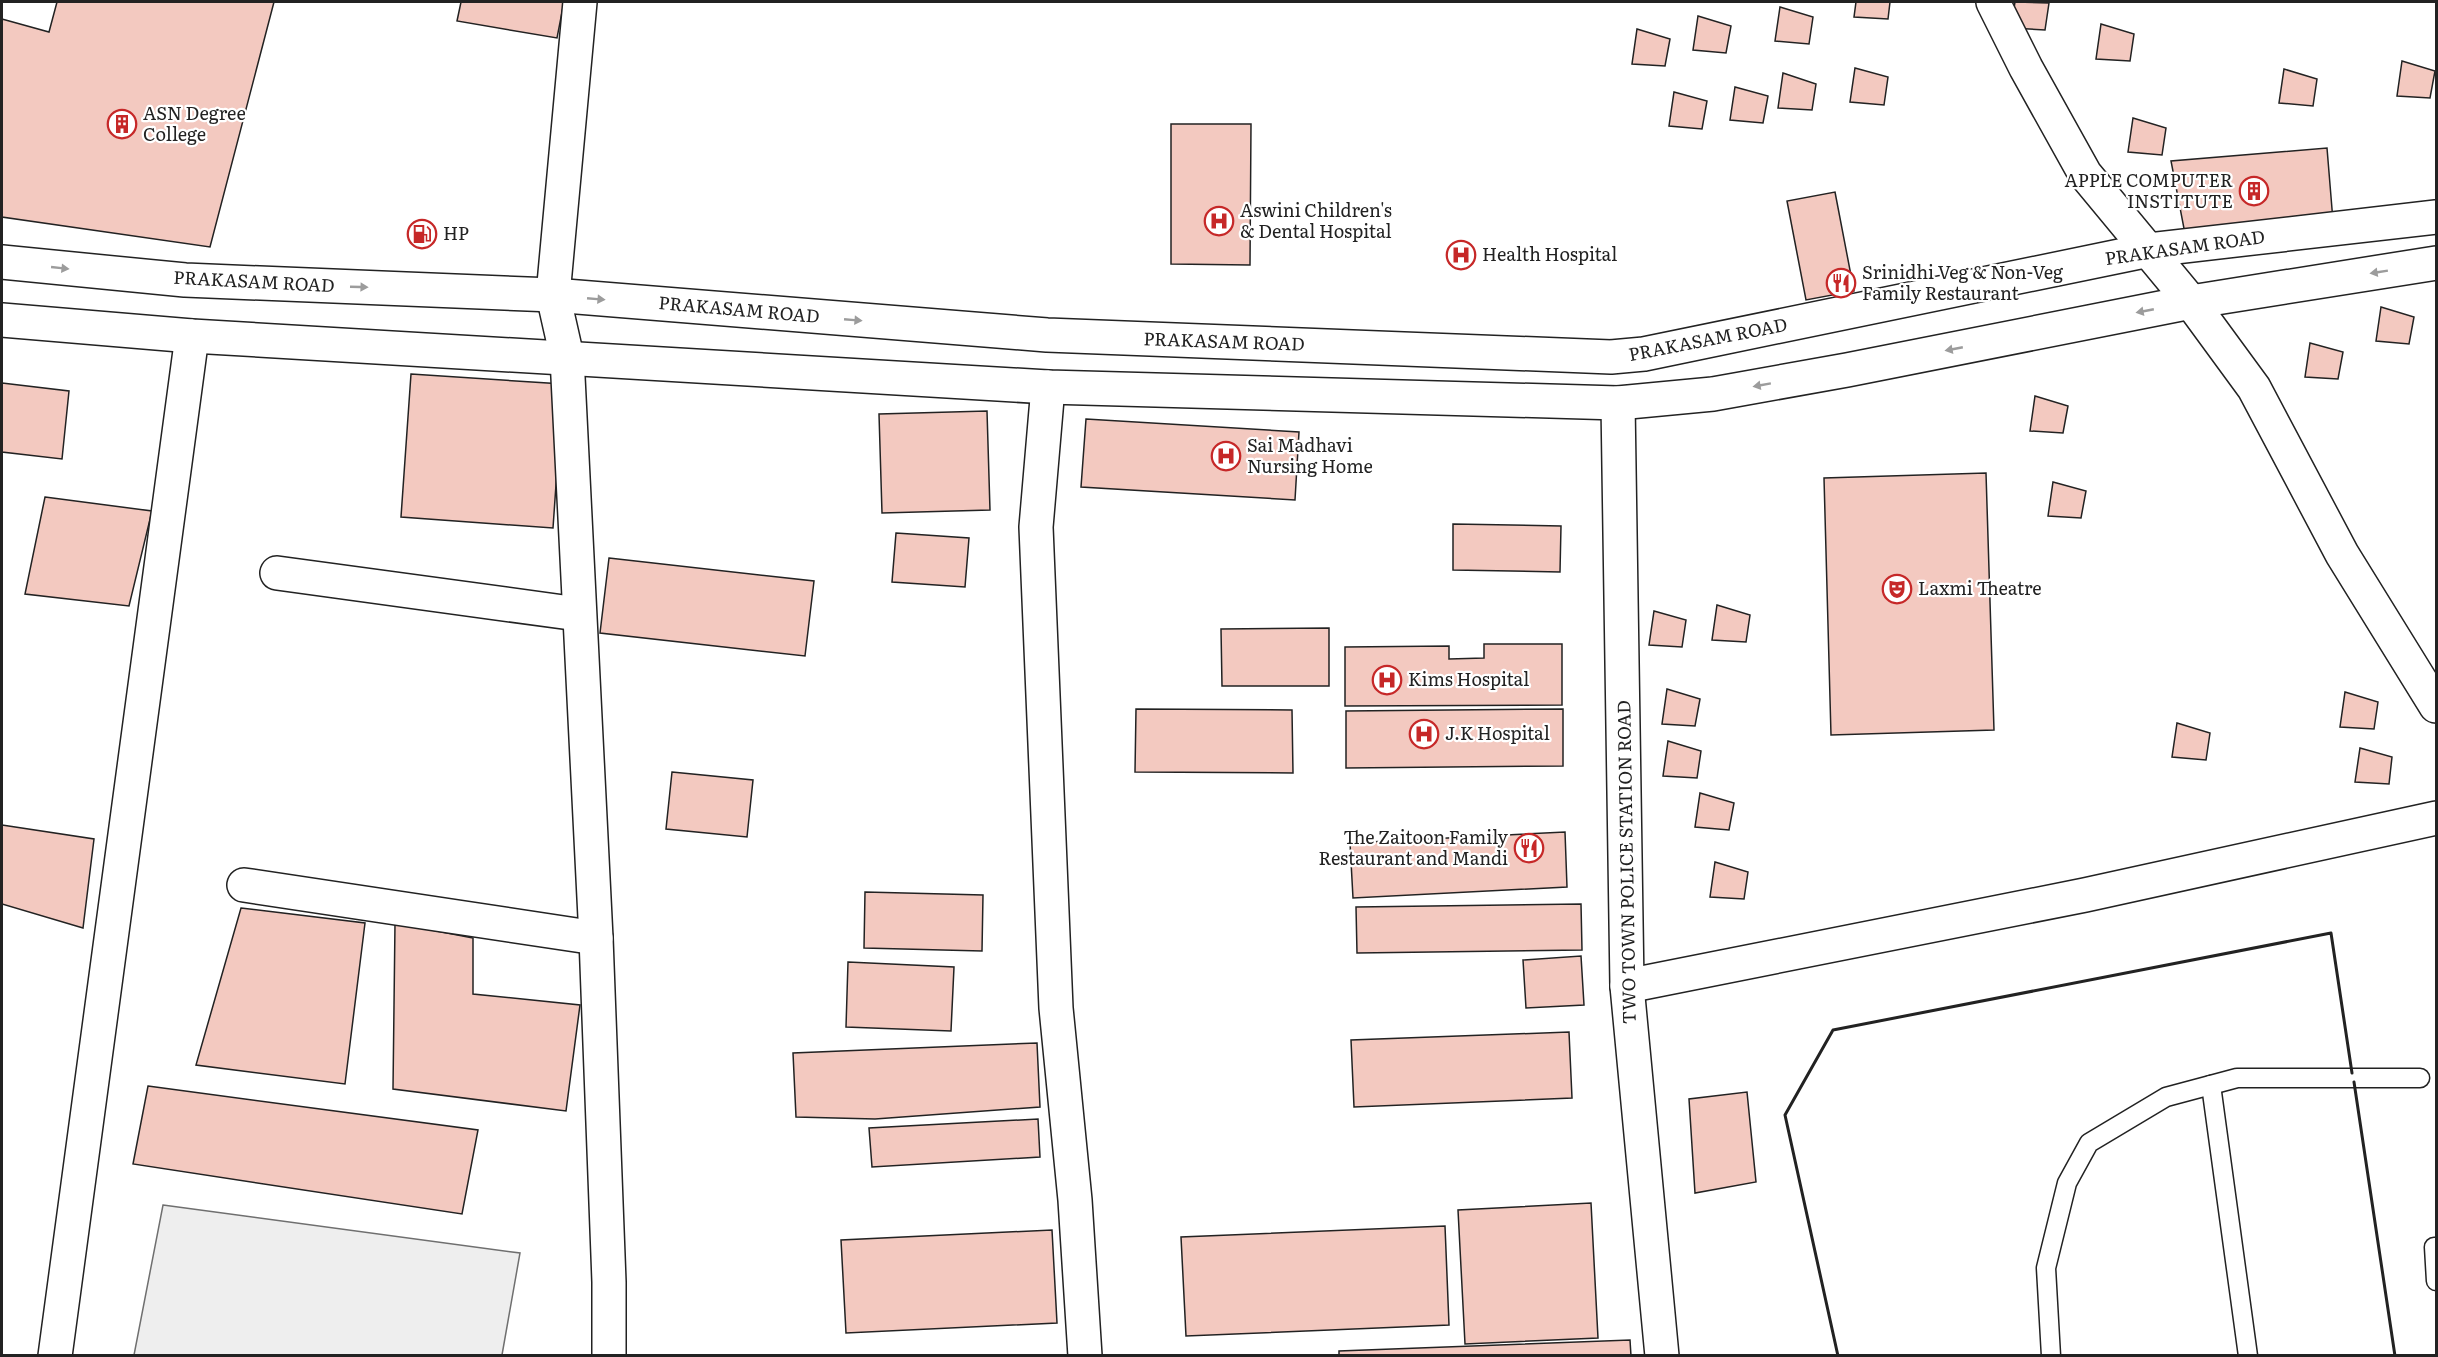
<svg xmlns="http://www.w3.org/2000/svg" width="2438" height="1357" font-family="Literata,serif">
	<rect width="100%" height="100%" fill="#fff"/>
	<polygon fill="#eee" stroke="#6f6f6f" stroke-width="1.5" points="163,1205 520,1253 502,1355 134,1355"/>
	<g fill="#f3c9c0" stroke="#222" stroke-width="1.5">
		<polygon points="57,2 274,2 210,247 2,217 2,19 49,32"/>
		<polygon points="461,2 564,2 557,38 457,21"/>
		<polygon points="1856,2 1890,2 1888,19 1854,17"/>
		<polygon points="2015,2 2049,3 2045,30 2011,28"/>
		<polygon points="1780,7 1813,17 1809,44 1775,41"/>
		<polygon points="1698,16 1731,26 1726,53 1693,50"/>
		<polygon points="2101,24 2134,34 2130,61 2096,59"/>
		<polygon points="1637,29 1670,39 1665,66 1632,64"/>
		<polygon points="2402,61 2435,71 2430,98 2397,96"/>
		<polygon points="1855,68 1888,77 1884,105 1850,102"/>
		<polygon points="2284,69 2317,79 2313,106 2279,103"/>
		<polygon points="1783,73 1816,84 1812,110 1778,108"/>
		<polygon points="1735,87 1768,96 1763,123 1730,120"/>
		<polygon points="1674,92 1707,101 1702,129 1669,126"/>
		<polygon points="2133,118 2166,128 2162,155 2128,152"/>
		<polygon points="1171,124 1251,124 1250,265 1171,264"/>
		<polygon points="2327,148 2333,221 2186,239 2171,161"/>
		<polygon points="1835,192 1854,291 1806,300 1787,201"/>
		<polygon points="2381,307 2414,317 2409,344 2376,341"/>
		<polygon points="2310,343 2343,352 2338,379 2305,377"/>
		<polygon points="411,374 563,384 553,528 401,517"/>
		<polygon points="2,383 69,391 62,459 2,452"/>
		<polygon points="2035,396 2068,406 2063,433 2030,431"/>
		<polygon points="987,411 990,510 882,513 879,414"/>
		<polygon points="1086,419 1299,432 1295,500 1081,487"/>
		<polygon points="1986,473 1994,730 1831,735 1824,478"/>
		<polygon points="2053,482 2086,491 2081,518 2048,516"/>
		<polygon points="45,497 152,511 129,606 25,594"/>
		<polygon points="1453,524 1561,526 1560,572 1453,570"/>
		<polygon points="896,533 969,538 965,587 892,582"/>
		<polygon points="609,558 814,581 805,656 600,633"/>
		<polygon points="1717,605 1750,615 1746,642 1712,640"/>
		<polygon points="1654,611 1686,620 1682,647 1649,645"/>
		<polygon points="1329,628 1329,686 1222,686 1221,629"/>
		<polygon points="1484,644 1562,644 1562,705 1345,706 1345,647 1449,646 1449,659 1484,658"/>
		<polygon points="1667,689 1700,699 1695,726 1662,724"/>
		<polygon points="2345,692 2378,702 2374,729 2340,727"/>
		<polygon points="1136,709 1292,710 1293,773 1135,772"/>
		<polygon points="1563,709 1563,766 1346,768 1346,711"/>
		<polygon points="2177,723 2210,733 2206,760 2172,757"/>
		<polygon points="1668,741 1701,751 1697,778 1663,776"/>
		<polygon points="2360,748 2392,757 2389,784 2355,782"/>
		<polygon points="672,772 753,780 747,837 666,829"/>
		<polygon points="1700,793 1734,803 1729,830 1695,827"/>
		<polygon points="2,825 94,839 83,928 2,904"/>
		<polygon points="1565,832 1567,887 1353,898 1350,843"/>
		<polygon points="1715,862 1748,872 1744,899 1710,897"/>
		<polygon points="865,892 983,895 982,951 864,948"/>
		<polygon points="1581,904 1582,950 1357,953 1356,907"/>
		<polygon points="241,908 365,923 345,1084 196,1065"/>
		<polygon points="395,923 473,938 473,994 580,1005 566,1111 393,1089"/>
		<polygon points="1581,956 1584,1005 1526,1008 1523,960"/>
		<polygon points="848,962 954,967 951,1031 846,1027"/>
		<polygon points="1569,1032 1572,1098 1354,1107 1351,1040"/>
		<polygon points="1037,1043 1040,1107 875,1119 796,1117 793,1053"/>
		<polygon points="148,1086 478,1130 462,1214 133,1164"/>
		<polygon points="1747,1092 1756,1182 1695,1193 1689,1099"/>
		<polygon points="1038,1119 1040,1157 872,1167 869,1128"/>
		<polygon points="1591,1203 1598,1338 1465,1344 1458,1210"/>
		<polygon points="1445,1226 1449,1325 1186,1336 1181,1237"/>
		<polygon points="1052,1230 1057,1323 846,1333 841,1240"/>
		<polygon points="1630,1340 1631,1356 1339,1356 1339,1351"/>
	</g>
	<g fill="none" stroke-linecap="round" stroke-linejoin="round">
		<g stroke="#222" stroke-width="21">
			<g id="service">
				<polyline points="2211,1085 2248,1356"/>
				<polyline points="2436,1247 2434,1247 2436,1281"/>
				<polyline points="2051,1356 2046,1268 2067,1183 2089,1143 2166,1097 2237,1078 2420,1078"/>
			</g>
		</g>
		<g stroke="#222" stroke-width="36">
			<g id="minor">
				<polyline points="580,2 553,295 567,357 596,938 609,1282 609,1356"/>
				<polyline points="1993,2 2026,68 2085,174 2191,302 2254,388 2342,554 2436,706"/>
				<polyline points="1048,387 1036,527 1056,1008 1075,1200 1085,1356"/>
				<polyline points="277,573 578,614"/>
				<polyline points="244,885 596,938"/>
				<polyline points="1627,986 2085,895 2436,818"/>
				<polyline points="55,1356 192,336"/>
			</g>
		</g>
		<g stroke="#222" stroke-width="36">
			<polyline id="tertiary" points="1618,403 1627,986 1662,1356"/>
		</g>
		<g stroke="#222" stroke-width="36">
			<g id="secondary">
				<polyline points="2,262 185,280 553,295 1047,335 1611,357 1644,354 2149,250 2436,217"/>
				<polyline points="2,320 192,336 1048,387 1618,403 1713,394 1847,370 2191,302 2436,263"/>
			</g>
		</g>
		<use href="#service" stroke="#fff" stroke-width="18"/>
		<use href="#minor" stroke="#fff" stroke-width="33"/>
		<use href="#tertiary" stroke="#fff" stroke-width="33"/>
		<use href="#secondary" stroke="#fff" stroke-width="33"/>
		<g stroke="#222" stroke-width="3">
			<polyline points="2354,1082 2395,1356"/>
			<polyline points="1838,1356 1785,1115 1833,1030 2331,933 2352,1073"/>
		</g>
	</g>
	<defs><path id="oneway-solid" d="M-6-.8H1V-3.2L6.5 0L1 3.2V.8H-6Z" transform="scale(1.5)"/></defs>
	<g fill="#9c9c9c">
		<use href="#oneway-solid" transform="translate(60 268) rotate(6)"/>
		<use href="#oneway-solid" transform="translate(2379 272) rotate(171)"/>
		<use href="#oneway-solid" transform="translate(359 287) rotate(2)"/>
		<use href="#oneway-solid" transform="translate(596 299) rotate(5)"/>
		<use href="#oneway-solid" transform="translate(2145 311) rotate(169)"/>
		<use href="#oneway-solid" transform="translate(853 320) rotate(5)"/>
		<use href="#oneway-solid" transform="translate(1954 349) rotate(169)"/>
		<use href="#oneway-solid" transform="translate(1762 385) rotate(170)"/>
	</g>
	<defs>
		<g id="building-ring" transform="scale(1.5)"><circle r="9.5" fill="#fff" stroke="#c62828" stroke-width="1.5"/><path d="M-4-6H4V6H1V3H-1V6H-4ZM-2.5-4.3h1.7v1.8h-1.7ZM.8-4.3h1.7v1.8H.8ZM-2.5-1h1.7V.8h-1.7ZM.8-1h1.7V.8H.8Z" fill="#c62828"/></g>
		<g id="hospital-ring" transform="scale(1.5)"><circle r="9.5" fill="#fff" stroke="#c62828" stroke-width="1.5"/><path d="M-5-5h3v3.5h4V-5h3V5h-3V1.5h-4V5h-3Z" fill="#c62828"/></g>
		<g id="fuel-ring" transform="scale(1.5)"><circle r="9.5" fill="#fff" stroke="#c62828" stroke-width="1.5"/><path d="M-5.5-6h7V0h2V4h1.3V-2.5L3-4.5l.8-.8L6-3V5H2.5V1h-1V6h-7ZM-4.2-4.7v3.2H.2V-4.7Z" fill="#c62828"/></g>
		<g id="restaurant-ring" transform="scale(1.5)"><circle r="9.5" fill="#fff" stroke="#c62828" stroke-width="1.5"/><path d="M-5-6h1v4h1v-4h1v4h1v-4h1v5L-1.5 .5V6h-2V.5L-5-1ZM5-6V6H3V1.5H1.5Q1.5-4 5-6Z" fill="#c62828"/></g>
		<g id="theatre-ring" transform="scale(1.5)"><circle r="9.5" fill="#fff" stroke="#c62828" stroke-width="1.5"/><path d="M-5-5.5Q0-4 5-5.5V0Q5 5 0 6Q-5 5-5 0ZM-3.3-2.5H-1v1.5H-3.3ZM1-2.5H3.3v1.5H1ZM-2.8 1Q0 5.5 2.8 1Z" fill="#c62828"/></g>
	</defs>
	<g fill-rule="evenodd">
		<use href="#building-ring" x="122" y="124"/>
		<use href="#building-ring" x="2254" y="191"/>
		<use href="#hospital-ring" x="1219" y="221"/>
		<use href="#fuel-ring" x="422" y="234"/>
		<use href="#hospital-ring" x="1461" y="255"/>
		<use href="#restaurant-ring" x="1841" y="283"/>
		<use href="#hospital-ring" x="1226" y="456"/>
		<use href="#theatre-ring" x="1897" y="589"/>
		<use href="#hospital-ring" x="1387" y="680"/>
		<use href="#hospital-ring" x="1424" y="734"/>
		<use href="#restaurant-ring" x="1529" y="848"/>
	</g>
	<g text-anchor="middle" stroke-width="4.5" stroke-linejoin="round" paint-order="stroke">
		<g font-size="18" fill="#222" stroke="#fff" text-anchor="start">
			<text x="143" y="120">ASN Degree<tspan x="143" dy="21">College</tspan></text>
			<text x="2233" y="187" text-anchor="end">APPLE COMPUTER<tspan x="2233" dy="21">INSTITUTE</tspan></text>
			<text x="1240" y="217">Aswini Children's<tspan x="1240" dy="21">&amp; Dental Hospital</tspan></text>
			<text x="443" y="240">HP</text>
			<text x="1482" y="261">Health Hospital</text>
			<text x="1862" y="279">Srinidhi Veg &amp; Non-Veg<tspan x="1862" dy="21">Family Restaurant</tspan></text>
			<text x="1247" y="452">Sai Madhavi<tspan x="1247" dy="21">Nursing Home</tspan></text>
			<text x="1918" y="595">Laxmi Theatre</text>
			<text x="1408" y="686">Kims Hospital</text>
			<text x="1445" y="740">J.K Hospital</text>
			<text x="1508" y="844" text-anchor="end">The Zaitoon Family<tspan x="1508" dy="21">Restaurant and Mandi</tspan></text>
		</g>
		<g font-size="18" fill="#222" stroke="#fff">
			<text transform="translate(2185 248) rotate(-8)" y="6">PRAKASAM ROAD</text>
			<text transform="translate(254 282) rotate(3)" y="6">PRAKASAM ROAD</text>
			<text transform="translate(739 310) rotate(5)" y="6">PRAKASAM ROAD</text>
			<text transform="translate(1708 340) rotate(-11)" y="6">PRAKASAM ROAD</text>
			<text transform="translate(1224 342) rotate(2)" y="6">PRAKASAM ROAD</text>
			<text transform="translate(1627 862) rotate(-91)" y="6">TWO TOWN POLICE STATION ROAD</text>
		</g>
	</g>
	<rect width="2438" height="1357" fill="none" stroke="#222222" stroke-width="6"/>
</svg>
